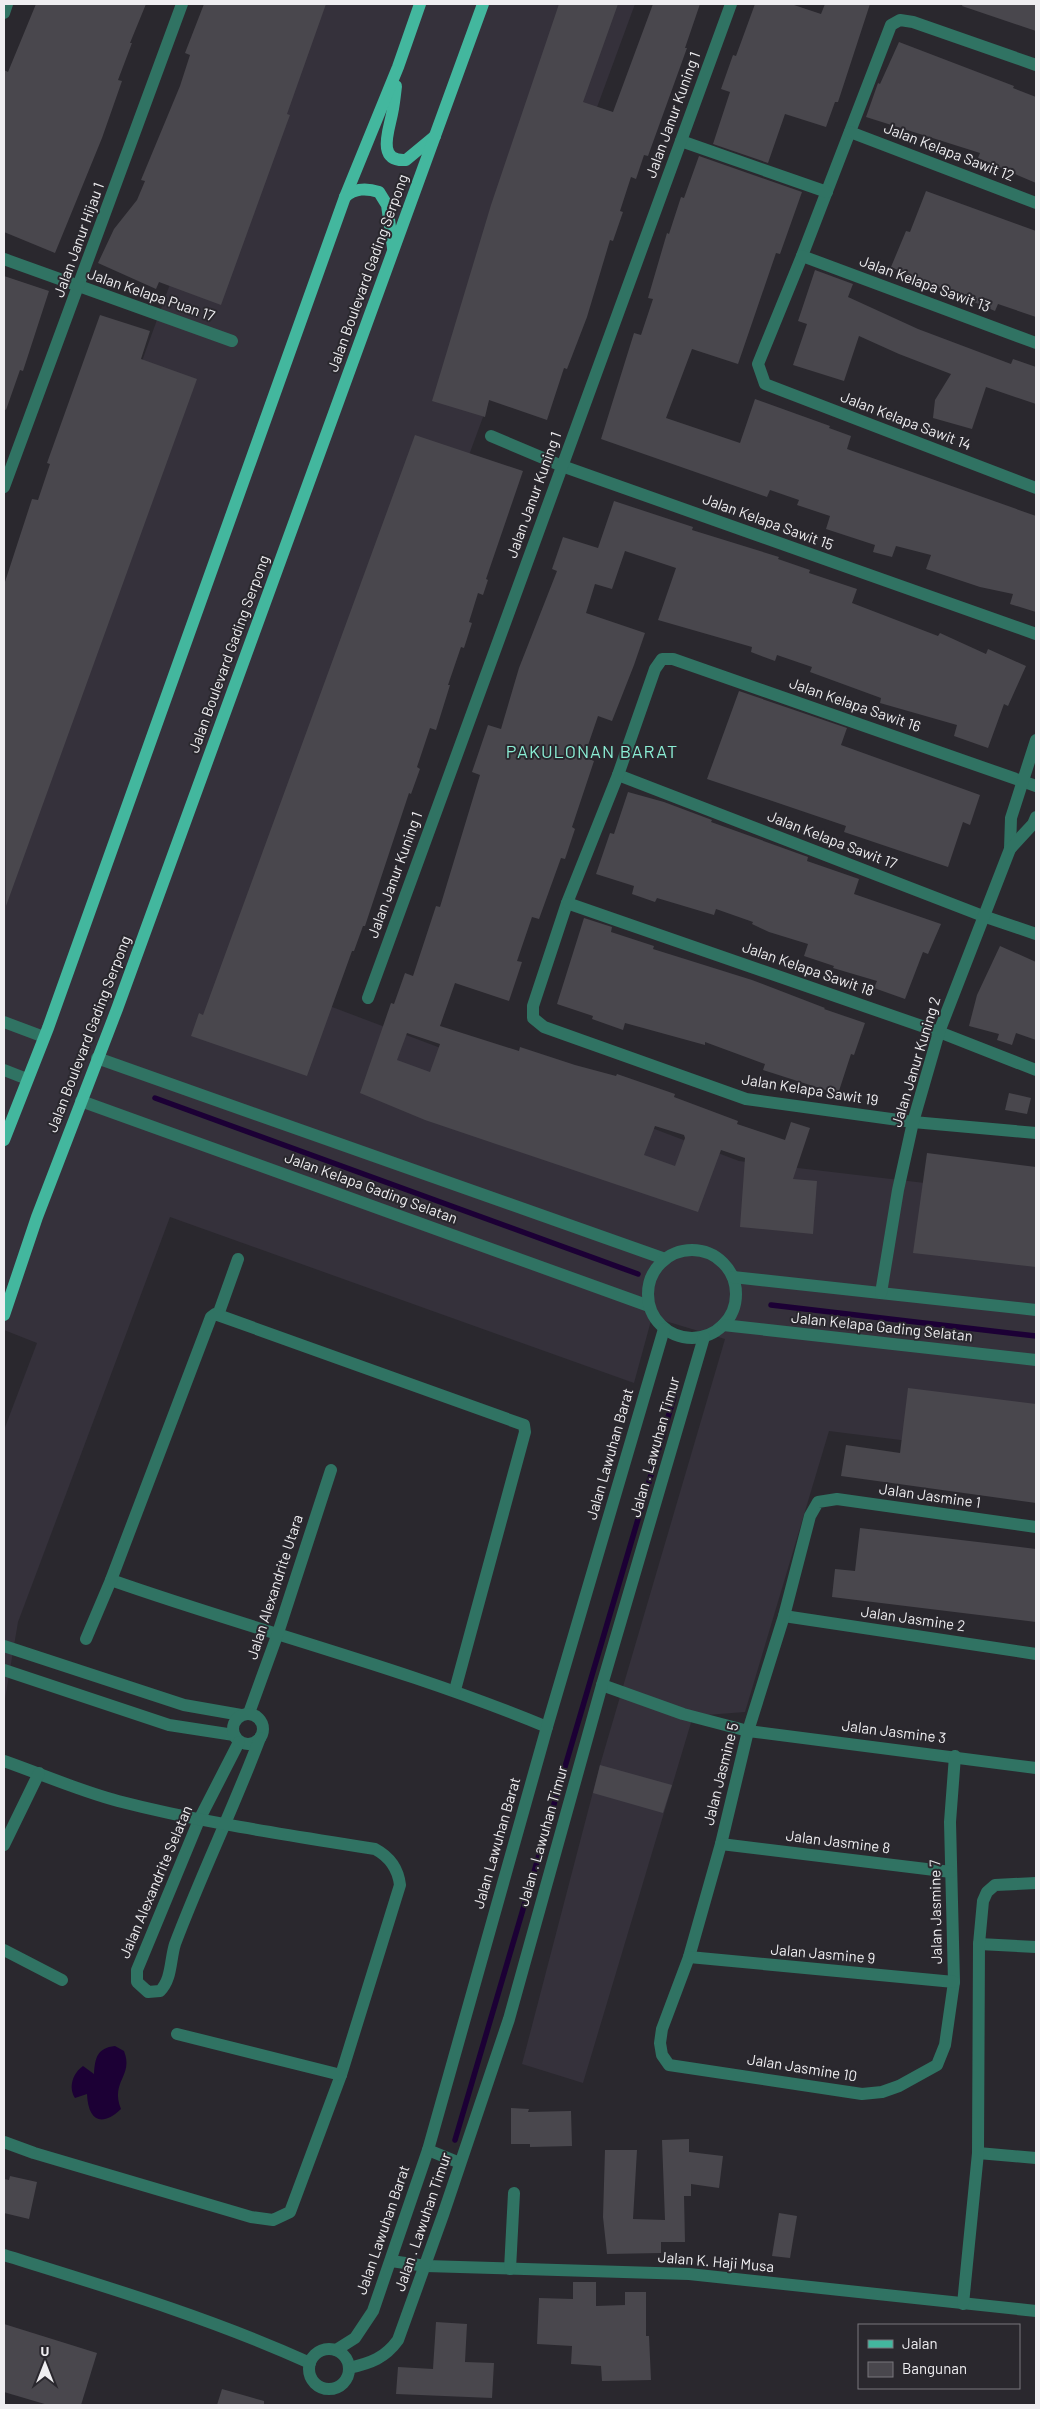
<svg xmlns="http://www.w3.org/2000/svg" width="1040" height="2409" font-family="Barlow,sans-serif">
	<rect width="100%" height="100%" fill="#2a282e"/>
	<polygon fill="#35313b" points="272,4 635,4 274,985 739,1161 1036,1196 1036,1457 829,1431 745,1712 693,1716 583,2083 522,2064 600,1765 725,1339 652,1317 634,1383 170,1217 18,1622 4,1705 4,1430 37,1343 4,1330 4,740"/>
	<path fill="#1c0035" d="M115,2046L124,2051C134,2076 110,2081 121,2109C101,2128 88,2120 87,2094L75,2098C68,2087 73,2073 83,2066L94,2074C95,2058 97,2048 115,2046Z"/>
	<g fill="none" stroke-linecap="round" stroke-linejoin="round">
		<g stroke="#1c0035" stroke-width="5.5">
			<polyline points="155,1098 638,1274"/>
			<polyline points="771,1305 1036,1336"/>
			<polyline points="455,2140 674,1397"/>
		</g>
	</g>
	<g fill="#49474d" fill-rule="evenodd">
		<polygon points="36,4 146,4 130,43 132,43 118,80 122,81 102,138 55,253 4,232 4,70 8,72"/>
		<polygon points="204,4 326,4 287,114 290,115 287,123 221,305 159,282 156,289 98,263 114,229 137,200 145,181 141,180 180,86 190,55 185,53"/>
		<polygon points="559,4 618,4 583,102 613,112 653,4 700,4 685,48 687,48 648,156 644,155 636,179 631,177 620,211 623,212 613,241 610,240 587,317 567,369 564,368 547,420 489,400 485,417 432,401 491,205"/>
		<polygon points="755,4 791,4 821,14 825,4 870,4 838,102 835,102 826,127 785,114 768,163 713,144 730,92 721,89 733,55 736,56"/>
		<polygon points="963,4 1036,4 1036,31 962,6"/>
		<polygon points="899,42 1014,86 1013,88 1036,97 1036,183 978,158 980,153 866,117 878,83 880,84"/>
		<polygon points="699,156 802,192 780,254 776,253 738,364 692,349 666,418 740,443 755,399 830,426 829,428 851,436 847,449 1036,516 1036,612 1010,604 1013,594 980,587 926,569 931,555 896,546 892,557 873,552 875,545 826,529 830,516 797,505 799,500 770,490 767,497 601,439 634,333 641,335 653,299 648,298 667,233 669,234 681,197 684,198"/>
		<polygon points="926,191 1036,231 1036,317 998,304 995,311 891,267 906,231 910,232"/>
		<polygon points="815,270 853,284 848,297 918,329 1011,364 1013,359 1036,367 1036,404 986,387 972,429 933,418 935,400 951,374 899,354 859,336 844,381 793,365 807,324 798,321"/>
		<polygon points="4,276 49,291 23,371 20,370 6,410 4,409"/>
		<polygon points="100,315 150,331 141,359 197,379 6,906 4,585 32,499 38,500 50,464 47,463"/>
		<polygon points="415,435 523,471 486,579 488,580 483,595 478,593 469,622 472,623 464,648 461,647 448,685 450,685 436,730 430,728 417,767 420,769 411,794 409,793 365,926 363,926 354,951 352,951 307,1076 191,1036 199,1013 203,1015"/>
		<path d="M614,501L693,527L692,530L779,557L778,559L810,570L809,573L857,589L852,603L938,636L940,633L986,654L988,649L1026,666L1008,706L1004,704L988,748L954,736L957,725L880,703L881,698L810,672L812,667L777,655L775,661L751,652L752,647L658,620L676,568L625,551L612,589L595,584L586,613L645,633L634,665L612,721L598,716L584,757L594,761L572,827L575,829L565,859L561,858L539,919L532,917L517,961L522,962L509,1001L455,983L440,1026L519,1051L520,1047L575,1065L616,1076L617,1074L675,1094L674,1097L738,1121L737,1124L785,1140L791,1122L810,1128L793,1179L817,1181L813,1234L740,1227L745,1158L721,1150L698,1212L425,1120L360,1093L391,1003L394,1004L405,973L413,976L436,906L440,907L480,775L472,772L488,725L501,729L519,668L557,571L552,569L563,537L598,548ZM407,1033L440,1044L430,1072L397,1060ZM655,1126L684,1135L685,1138L675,1166L644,1155Z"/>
		<polygon points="739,691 847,728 841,745 980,795 970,825 963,822 948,867 844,832 846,826 707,779"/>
		<polygon points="628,792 664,802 712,820 711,822 808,857 807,861 859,879 854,894 941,924 928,954 923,952 905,999 874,988 877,981 833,968 834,966 804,956 808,944 769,932 752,924 753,922 716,909 714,915 657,898 655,902 632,894 634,886 596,874 610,833 614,834"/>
		<polygon points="584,918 612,927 611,932 654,946 653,949 752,980 825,1008 824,1009 865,1023 854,1055 851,1054 838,1094 763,1070 765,1064 705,1042 705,1045 625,1023 623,1030 592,1019 593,1016 557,1004"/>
		<polygon points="1000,946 1036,962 1036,1040 1016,1033 1012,1045 997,1040 999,1034 969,1026 977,995"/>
		<polygon points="1009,1093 1031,1098 1027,1114 1005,1110"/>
		<polygon points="927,1153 1036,1167 1036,1267 913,1253"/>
		<polygon points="908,1388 1036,1404 1036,1503 841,1476 846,1445 900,1453"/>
		<polygon points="860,1528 1036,1549 1036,1622 832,1597 835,1569 855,1571"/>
		<polygon points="600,1765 672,1785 663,1813 593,1793"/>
		<polygon points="511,2108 529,2109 528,2112 571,2111 572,2146 530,2147 530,2144 511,2144"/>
		<polygon points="689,2139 689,2152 723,2156 719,2188 691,2184 691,2196 684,2196 685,2242 661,2242 661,2253 607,2254 603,2217 605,2150 637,2150 633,2219 665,2220 662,2140"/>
		<polygon points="10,2176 37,2182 29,2219 4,2213 4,2179 9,2180"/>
		<polygon points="779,2213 797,2216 790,2258 772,2256"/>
		<polygon points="573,2282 596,2282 596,2306 625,2305 625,2292 646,2292 646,2336 649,2336 651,2380 602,2381 601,2366 571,2364 572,2346 537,2344 539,2298 573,2299"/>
		<polygon points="436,2322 467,2324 465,2362 494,2363 492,2398 396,2394 398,2367 433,2369"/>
		<polygon points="4,2324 97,2353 81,2405 48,2405 4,2392"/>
		<polygon points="222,2389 264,2401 264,2405 217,2405"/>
	</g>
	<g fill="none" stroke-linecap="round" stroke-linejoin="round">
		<g stroke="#307363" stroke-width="12">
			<polyline points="4,13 7,4"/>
			<polyline points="1036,65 913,22 900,20 891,25 802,256 758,364 765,384 1036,488"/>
			<polyline points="850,132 1036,203"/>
			<polyline points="681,141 827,192"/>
			<polyline points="802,256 1036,343"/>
			<polyline points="4,259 232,341"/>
			<polyline points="491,436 562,466 1036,634"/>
			<polyline points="4,487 182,4"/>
			<polyline points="618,775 983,916 1036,934"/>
			<polyline points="1036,786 673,659 662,659 655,669 618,775 567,903 533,1006 533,1018 544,1027 746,1099 913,1122 1036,1133"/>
			<polyline points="1010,849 1011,818 1036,740"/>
			<polyline points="567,903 939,1032 1036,1070"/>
			<polyline points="368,998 731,4"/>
			<polyline points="4,1022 44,1037"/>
			<polyline points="97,1058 665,1259"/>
			<polyline points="4,1070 27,1079"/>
			<polyline points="81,1101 649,1306"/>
			<circle cx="692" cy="1294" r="44"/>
			<polyline points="733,1277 1036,1310"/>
			<polyline points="881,1293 898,1190 913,1122 939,1032 1010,849 1033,824 1036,817"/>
			<polyline points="218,1315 238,1259"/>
			<polyline points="723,1325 1036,1360"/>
			<path d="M111,1580C256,1631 405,1668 547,1727"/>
			<polyline points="784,1616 1036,1654"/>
			<polyline points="86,1639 111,1580 211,1317 215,1314 524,1425 525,1432 455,1690"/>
			<polyline points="4,1646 184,1705 241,1715"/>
			<polyline points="4,1670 169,1725 234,1735"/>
			<polyline points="602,1685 683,1714 748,1731 1036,1768"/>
			<polyline points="249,1713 278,1633 331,1470"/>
			<circle cx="248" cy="1729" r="15"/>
			<path d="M239,1742L199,1820L137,1970V1982L148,1992L160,1991C172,1979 170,1960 175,1944C201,1875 234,1807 260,1738"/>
			<polyline points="955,1756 950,1822 954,1982 945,2045 937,2065 899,2086 882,2092 862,2094 669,2065 662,2055 660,2043 662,2029 689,1957 721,1844 748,1731 784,1616 810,1516 818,1502 837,1499 1036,1527"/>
			<path d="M4,1761C41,1774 80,1791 118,1801C203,1823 289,1835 375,1849C390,1857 398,1868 400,1885L341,2075L290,2212L273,2220L251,2217L34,2153L4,2142"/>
			<polyline points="721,1844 951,1872"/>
			<polyline points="4,1845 39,1773"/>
			<polyline points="979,1944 1036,1947"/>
			<polyline points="4,1950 62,1980"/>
			<polyline points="689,1957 954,1982"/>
			<polyline points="177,2034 341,2075"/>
			<polyline points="428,2150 460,2163"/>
			<polyline points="978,2153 1036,2158"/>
			<path d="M4,2255C107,2287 211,2318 310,2363"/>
			<polyline points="391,2261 426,2266 689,2274 1036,2311"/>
			<polyline points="510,2269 514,2193"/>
			<polyline points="963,2304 978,2153 979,1944 983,1901 987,1892 995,1885 1036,1883"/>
			<circle cx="329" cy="2369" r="20"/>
			<polyline points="336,2350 355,2338 373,2311 428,2150 547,1727 664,1329"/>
			<path d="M349,2368C371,2363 385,2358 398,2340L443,2215L509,2019L602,1685L704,1337"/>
		</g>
		<g stroke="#43b79e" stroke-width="12">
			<path d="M396,86C395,95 394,105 392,114C389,130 376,162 406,160L435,136"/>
			<path d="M345,197C355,188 366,188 379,192L387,205L393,248"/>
			<polyline points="4,1140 48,1028 345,197 398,67 420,4"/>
			<polyline points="4,1315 37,1217 117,1009 483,4"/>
		</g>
	</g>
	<g text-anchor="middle" stroke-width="4" stroke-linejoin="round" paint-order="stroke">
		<g font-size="15" fill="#efeef1" stroke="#2a282e">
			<text transform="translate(673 115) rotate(-70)" y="5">Jalan Janur Kuning 1</text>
			<text transform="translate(949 152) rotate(21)" y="5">Jalan Kelapa Sawit 12</text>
			<text transform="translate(79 240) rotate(-70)" y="5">Jalan Janur Hijau 1</text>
			<text transform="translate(368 273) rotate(-70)" y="5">Jalan Boulevard Gading Serpong</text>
			<text transform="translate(925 284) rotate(20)" y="5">Jalan Kelapa Sawit 13</text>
			<text transform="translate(151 295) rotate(19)" y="5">Jalan Kelapa Puan 17</text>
			<text transform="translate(906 421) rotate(21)" y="5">Jalan Kelapa Sawit 14</text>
			<text transform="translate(534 495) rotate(-70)" y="5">Jalan Janur Kuning 1</text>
			<text transform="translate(768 522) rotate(20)" y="5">Jalan Kelapa Sawit 15</text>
			<text transform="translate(229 654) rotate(-70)" y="5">Jalan Boulevard Gading Serpong</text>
			<text transform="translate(855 705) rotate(19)" y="5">Jalan Kelapa Sawit 16</text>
			<text transform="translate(832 840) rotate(21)" y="5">Jalan Kelapa Sawit 17</text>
			<text transform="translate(395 875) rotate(-70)" y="5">Jalan Janur Kuning 1</text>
			<text transform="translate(808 969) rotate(19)" y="5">Jalan Kelapa Sawit 18</text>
			<text transform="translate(89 1034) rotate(-69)" y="5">Jalan Boulevard Gading Serpong</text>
			<text transform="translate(916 1062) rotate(-73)" y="5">Jalan Janur Kuning 2</text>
			<text transform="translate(810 1090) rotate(9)" y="5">Jalan Kelapa Sawit 19</text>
			<text transform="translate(371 1188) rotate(20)" y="5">Jalan Kelapa Gading Selatan</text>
			<text transform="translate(882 1327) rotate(6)" y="5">Jalan Kelapa Gading Selatan</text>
			<text transform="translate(655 1447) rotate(-74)" y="5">Jalan . Lawuhan Timur</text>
			<text transform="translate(610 1454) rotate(-74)" y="5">Jalan Lawuhan Barat</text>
			<text transform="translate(930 1496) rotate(8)" y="5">Jalan Jasmine 1</text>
			<text transform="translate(275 1587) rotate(-72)" y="5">Jalan Alexandrite Utara</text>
			<text transform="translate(913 1619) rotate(8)" y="5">Jalan Jasmine 2</text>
			<text transform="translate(894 1732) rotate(7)" y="5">Jalan Jasmine 3</text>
			<text transform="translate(721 1774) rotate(-76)" y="5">Jalan Jasmine 5</text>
			<text transform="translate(543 1836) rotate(-74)" y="5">Jalan . Lawuhan Timur</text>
			<text transform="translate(838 1842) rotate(7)" y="5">Jalan Jasmine 8</text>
			<text transform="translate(497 1843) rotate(-74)" y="5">Jalan Lawuhan Barat</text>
			<text transform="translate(156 1882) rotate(-67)" y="5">Jalan Alexandrite Selatan</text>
			<text transform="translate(936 1912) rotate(-91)" y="5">Jalan Jasmine 7</text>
			<text transform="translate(823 1954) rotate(5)" y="5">Jalan Jasmine 9</text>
			<text transform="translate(802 2068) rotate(9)" y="5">Jalan Jasmine 10</text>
			<text transform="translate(423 2222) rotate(-71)" y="5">Jalan . Lawuhan Timur</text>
			<text transform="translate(383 2230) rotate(-71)" y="5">Jalan Lawuhan Barat</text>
			<text transform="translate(716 2262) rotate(5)" y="5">Jalan K. Haji Musa</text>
		</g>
		<g font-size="18" letter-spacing="1" fill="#8beed5" stroke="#2a282e">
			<text x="592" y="758">PAKULONAN BARAT</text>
		</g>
	</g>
	<rect width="1040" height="2409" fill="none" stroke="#efeef1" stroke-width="10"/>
	<rect x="858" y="2324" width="162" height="65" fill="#2a282e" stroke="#79777c"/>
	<rect x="868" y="2340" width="25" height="8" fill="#43b79e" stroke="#79777c"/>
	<text x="902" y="2349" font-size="15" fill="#efeef1">Jalan</text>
	<rect x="868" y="2362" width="25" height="15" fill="#49474d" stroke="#79777c"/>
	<text x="902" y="2374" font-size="15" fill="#efeef1">Bangunan</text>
	<g transform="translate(45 2364)" stroke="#2a282e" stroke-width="4" paint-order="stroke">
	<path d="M0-4L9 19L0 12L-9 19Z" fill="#efeef1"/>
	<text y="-8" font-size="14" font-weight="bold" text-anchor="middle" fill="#efeef1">U</text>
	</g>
</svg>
